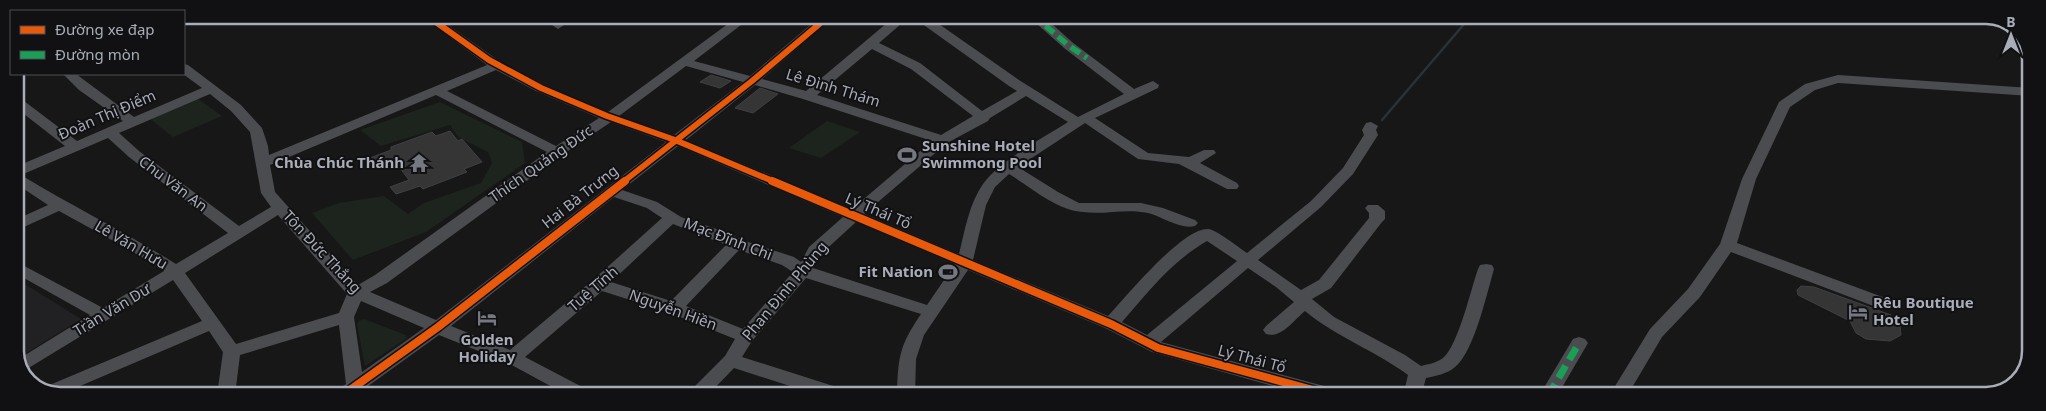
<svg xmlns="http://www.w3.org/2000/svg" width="2046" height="411" font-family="'Noto Sans',sans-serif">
	<rect width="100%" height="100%" fill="#171717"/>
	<polygon fill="#212123" points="15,278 81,319 17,359 15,356"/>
	<g fill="#1d241e">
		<polygon points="197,98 222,116 173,137 149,118"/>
		<polygon points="440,102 522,142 525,163 426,232 353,260 312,213 339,203 384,196 408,214 424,203 481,183 492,163 488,152 458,137 450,125 381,146 360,130"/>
		<polygon points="827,121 860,132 821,158 789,148"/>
		<polygon points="364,319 406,335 407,338 365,366 357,324 359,321"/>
	</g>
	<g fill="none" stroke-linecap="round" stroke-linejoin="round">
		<polyline stroke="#2a3239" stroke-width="2.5" points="1382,120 1471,16"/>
	</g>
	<g fill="#353536" stroke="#3f4043">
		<polygon points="711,75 731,81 720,88 700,82"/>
		<polygon points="760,88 778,94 753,113 735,108"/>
		<polygon points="450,131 458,141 462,139 482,162 464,169 467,172 423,189 420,186 396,194 390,187 409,180 393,159 375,165 370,158 391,150 391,147 432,132 436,136"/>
		<polygon points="1801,286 1814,287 1891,315 1900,325 1901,335 1890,341 1866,339 1856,333 1850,321 1798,295 1797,290"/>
	</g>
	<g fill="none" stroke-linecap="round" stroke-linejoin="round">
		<g fill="#4b4c50" fill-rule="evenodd">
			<polygon points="323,15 336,15 329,19"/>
			<path d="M420,15H434L502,63L545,85L608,112L740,15H754L694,61L750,76L822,15H836L762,79L806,91L893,18L900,15H926L1019,80L1078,117L1124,94L1064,48L1027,15H1042L1072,42L1134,89L1153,81L1159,85L1158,88L1095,118L1148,153L1189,157L1204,150H1214L1216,153L1200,163L1237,183L1239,186L1237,189H1227L1179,164L1138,159L1085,123L1018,167L1058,192L1079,203H1141L1163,208L1195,220L1198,223L1195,226C1181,230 1163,217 1148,213C1126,208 1105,215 1083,212C1056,210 1032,188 1009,174L995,187L986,205L973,260L1108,316C1126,297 1182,228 1208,229C1217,230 1238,247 1247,253L1311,201L1343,168L1364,135L1362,130L1366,123L1371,122L1378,126L1376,130L1378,135L1353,174L1321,207L1258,260L1301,290L1319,280L1369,218V213L1365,208L1368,205H1378L1385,211V219L1382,222L1331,288L1312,299L1334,317L1405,355L1421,366C1429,364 1436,363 1443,358C1458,346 1471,289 1478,269L1480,265L1486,264L1492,265L1494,269C1487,293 1474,352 1455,367C1447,374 1435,376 1426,378L1421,396H1403L1408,375C1376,351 1336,337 1305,311C1294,320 1281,339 1266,334L1263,330L1266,326L1294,302L1276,287L1248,268L1161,342L1335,389L1341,391L1344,396H1309L1152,352L1105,328L968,270L924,335L916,359L915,396H897C898,358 899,346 921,314L806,278L752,341L742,357L849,391L852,396H820L809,392L806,396L787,395L793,387L734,368L708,395H688L691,390L725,356L735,339L668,312L602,291L525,357L588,390L591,395H567L506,362L439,335L364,389L365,395H334L337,390L346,384L339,325L240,355L235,395H217L223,352L209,331L59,395H52L40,389L202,321L173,280L22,372L17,360L90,315L15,273V261L103,308L164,271L130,250L59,211L15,231V220L48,205L15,183V167L65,146L15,107V97L20,98L77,141L123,121L79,90L63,74H76L134,117L202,88L183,74L184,64L188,65L241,105L262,128L268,146L269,155L487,65ZM914,18L1009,86L1017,91L982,111L920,63L879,43L901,24ZM872,49L911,69L973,116L941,135L817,95ZM686,66L743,82L674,135L619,116ZM496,70L536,91L599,118L556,146L447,91ZM755,85L803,99L932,141L852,209L686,140ZM210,94L231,111L250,132L261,193L271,207L239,226L139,151L119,133ZM436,95L547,152L375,275L358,285L275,192L270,165ZM1026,96L1068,122C1043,138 999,161 983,184C969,204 965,230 959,254L864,214L947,143L988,121L990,118ZM611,122L666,142L436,320L370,292L387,283L562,155ZM108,138L129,157L228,233L176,264C125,232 72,206 21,175ZM678,146L843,217L809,247L801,262L794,257L742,240L731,234L681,217L657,202L622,190ZM614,197L647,208L662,218L593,280L510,350L451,326ZM278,215L347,294L339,313L236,344L185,273ZM856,222L955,264L927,305L813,268L821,254ZM673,224L726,245L671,301L611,282ZM1207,241L1237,261L1147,335L1122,322C1148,292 1172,261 1207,241ZM739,250L782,265L793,272L743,329L686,306ZM361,301L424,328L362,372L354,317Z"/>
			<polygon points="537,15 551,15 564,25 558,29"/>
			<polygon points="1838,75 2031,88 2031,96 1838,83 1815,90 1790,107 1756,179 1737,243 1888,299 1890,303 1888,307 1882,309 1876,307 1731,252 1700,297 1662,337 1627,396 1609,396 1650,329 1688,289 1720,244 1742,179 1779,102 1805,84"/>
			<polygon points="1579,337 1585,339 1588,343 1557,396 1539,396 1573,339"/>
		</g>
		<polyline stroke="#1a9f57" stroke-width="5.5" stroke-dasharray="11 5.5" stroke-linecap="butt" points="1033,15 1068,45 1087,58"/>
		<polyline stroke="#1a9f57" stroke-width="7" stroke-dasharray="14 7" stroke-linecap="butt" points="1548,396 1579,343"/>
		<g stroke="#111113" stroke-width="9">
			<g id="cycleway-far1">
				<polyline points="426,15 489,60 541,88 607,116 675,140 775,182"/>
				<polyline points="623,182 752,81 830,15"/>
			</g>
		</g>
		<g stroke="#111113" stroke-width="11">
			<g id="cycleway">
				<polyline points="772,181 1111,324 1158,348 1335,396"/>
				<polyline points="343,395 438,327 625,181"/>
			</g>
		</g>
		<use href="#cycleway-far1" stroke="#e8590c" stroke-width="6"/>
		<use href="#cycleway" stroke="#e8590c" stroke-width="8"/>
	</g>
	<defs>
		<g id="stadium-bare" transform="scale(1.5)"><path d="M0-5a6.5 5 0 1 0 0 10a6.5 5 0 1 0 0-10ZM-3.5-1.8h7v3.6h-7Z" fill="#757880" stroke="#111113" stroke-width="2.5" paint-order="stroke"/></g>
		<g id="temple-bare" transform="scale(1.5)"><path d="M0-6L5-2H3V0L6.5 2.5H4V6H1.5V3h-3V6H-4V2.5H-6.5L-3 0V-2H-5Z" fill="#757880" stroke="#111113" stroke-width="2.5" paint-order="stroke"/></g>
		<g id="hotel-bare" transform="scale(1.5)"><path d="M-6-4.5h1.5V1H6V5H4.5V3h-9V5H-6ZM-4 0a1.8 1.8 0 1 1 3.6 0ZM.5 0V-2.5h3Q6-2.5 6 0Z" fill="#757880" stroke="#111113" stroke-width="2.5" paint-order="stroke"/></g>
	</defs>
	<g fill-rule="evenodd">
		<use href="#stadium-bare" x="907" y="155"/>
		<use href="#temple-bare" x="419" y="163"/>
		<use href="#stadium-bare" x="948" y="272"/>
		<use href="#hotel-bare" x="1858" y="312"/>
		<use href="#hotel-bare" x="487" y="318"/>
	</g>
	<g text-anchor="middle" stroke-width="4" stroke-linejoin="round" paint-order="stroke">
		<g font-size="15" fill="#a8adb8" stroke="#111113">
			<text transform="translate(833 88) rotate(17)" y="5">Lê Đình Thám</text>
			<text transform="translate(107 115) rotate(-23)" y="5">Đoàn Thị Điểm</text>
			<text transform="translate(541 164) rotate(-35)" y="5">Thích Quảng Đức</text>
			<text transform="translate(173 184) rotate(37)" y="5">Chu Văn An</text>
			<text transform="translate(580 197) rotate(-38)" y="5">Hai Bà Trưng</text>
			<text transform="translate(878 211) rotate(23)" y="5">Lý Thái Tổ</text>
			<text transform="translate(728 239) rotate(21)" y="5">Mạc Đĩnh Chi</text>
			<text transform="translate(131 245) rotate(30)" y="5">Lê Văn Hưu</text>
			<text transform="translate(322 252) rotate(47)" y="5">Tôn Đức Thắng</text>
			<text transform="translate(593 289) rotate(-41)" y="5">Tuệ Tĩnh</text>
			<text transform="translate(785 291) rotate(-50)" y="5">Phan Đình Phùng</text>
			<text transform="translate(112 310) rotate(-31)" y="5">Trần Văn Dư</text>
			<text transform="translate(673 310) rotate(20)" y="5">Nguyễn Hiền</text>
			<text transform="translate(1252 359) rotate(15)" y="5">Lý Thái Tổ</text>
		</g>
		<g font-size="15" font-weight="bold" fill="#a8adb8" stroke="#111113" text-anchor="start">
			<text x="922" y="151">Sunshine Hotel<tspan x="922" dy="17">Swimmong Pool</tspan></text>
			<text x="404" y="168" text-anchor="end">Chùa Chúc Thánh</text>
			<text x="933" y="277" text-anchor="end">Fit Nation</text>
			<text x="1873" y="308">Rêu Boutique<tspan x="1873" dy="17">Hotel</tspan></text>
			<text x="487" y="345" text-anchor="middle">Golden<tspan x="487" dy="17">Holiday</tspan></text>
		</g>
	</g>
	<path d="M0 0H2046V411H0ZM60 24H1986A36 36 0 0 1 2022 60V351A36 36 0 0 1 1986 387H60A36 36 0 0 1 24 351V60A36 36 0 0 1 60 24Z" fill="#111113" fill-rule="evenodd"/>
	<path fill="none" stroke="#a8adb8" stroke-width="2.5" d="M60 24H1986A36 36 0 0 1 2022 60V351A36 36 0 0 1 1986 387H60A36 36 0 0 1 24 351V60A36 36 0 0 1 60 24Z"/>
	<rect x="10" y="10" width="175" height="65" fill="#111113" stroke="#4d4f55"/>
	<rect x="20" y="26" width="25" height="8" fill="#e8590c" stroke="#4d4f55"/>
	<text x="55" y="35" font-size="15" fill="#a8adb8">Đường xe đạp</text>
	<rect x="20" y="51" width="25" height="8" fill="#1a9f57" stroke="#4d4f55"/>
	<text x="55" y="60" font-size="15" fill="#a8adb8">Đường mòn</text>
	<g transform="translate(2011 35)" stroke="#111113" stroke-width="4" paint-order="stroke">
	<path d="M0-4L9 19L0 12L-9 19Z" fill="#a8adb8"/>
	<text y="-8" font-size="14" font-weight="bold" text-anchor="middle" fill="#a8adb8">B</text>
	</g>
</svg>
